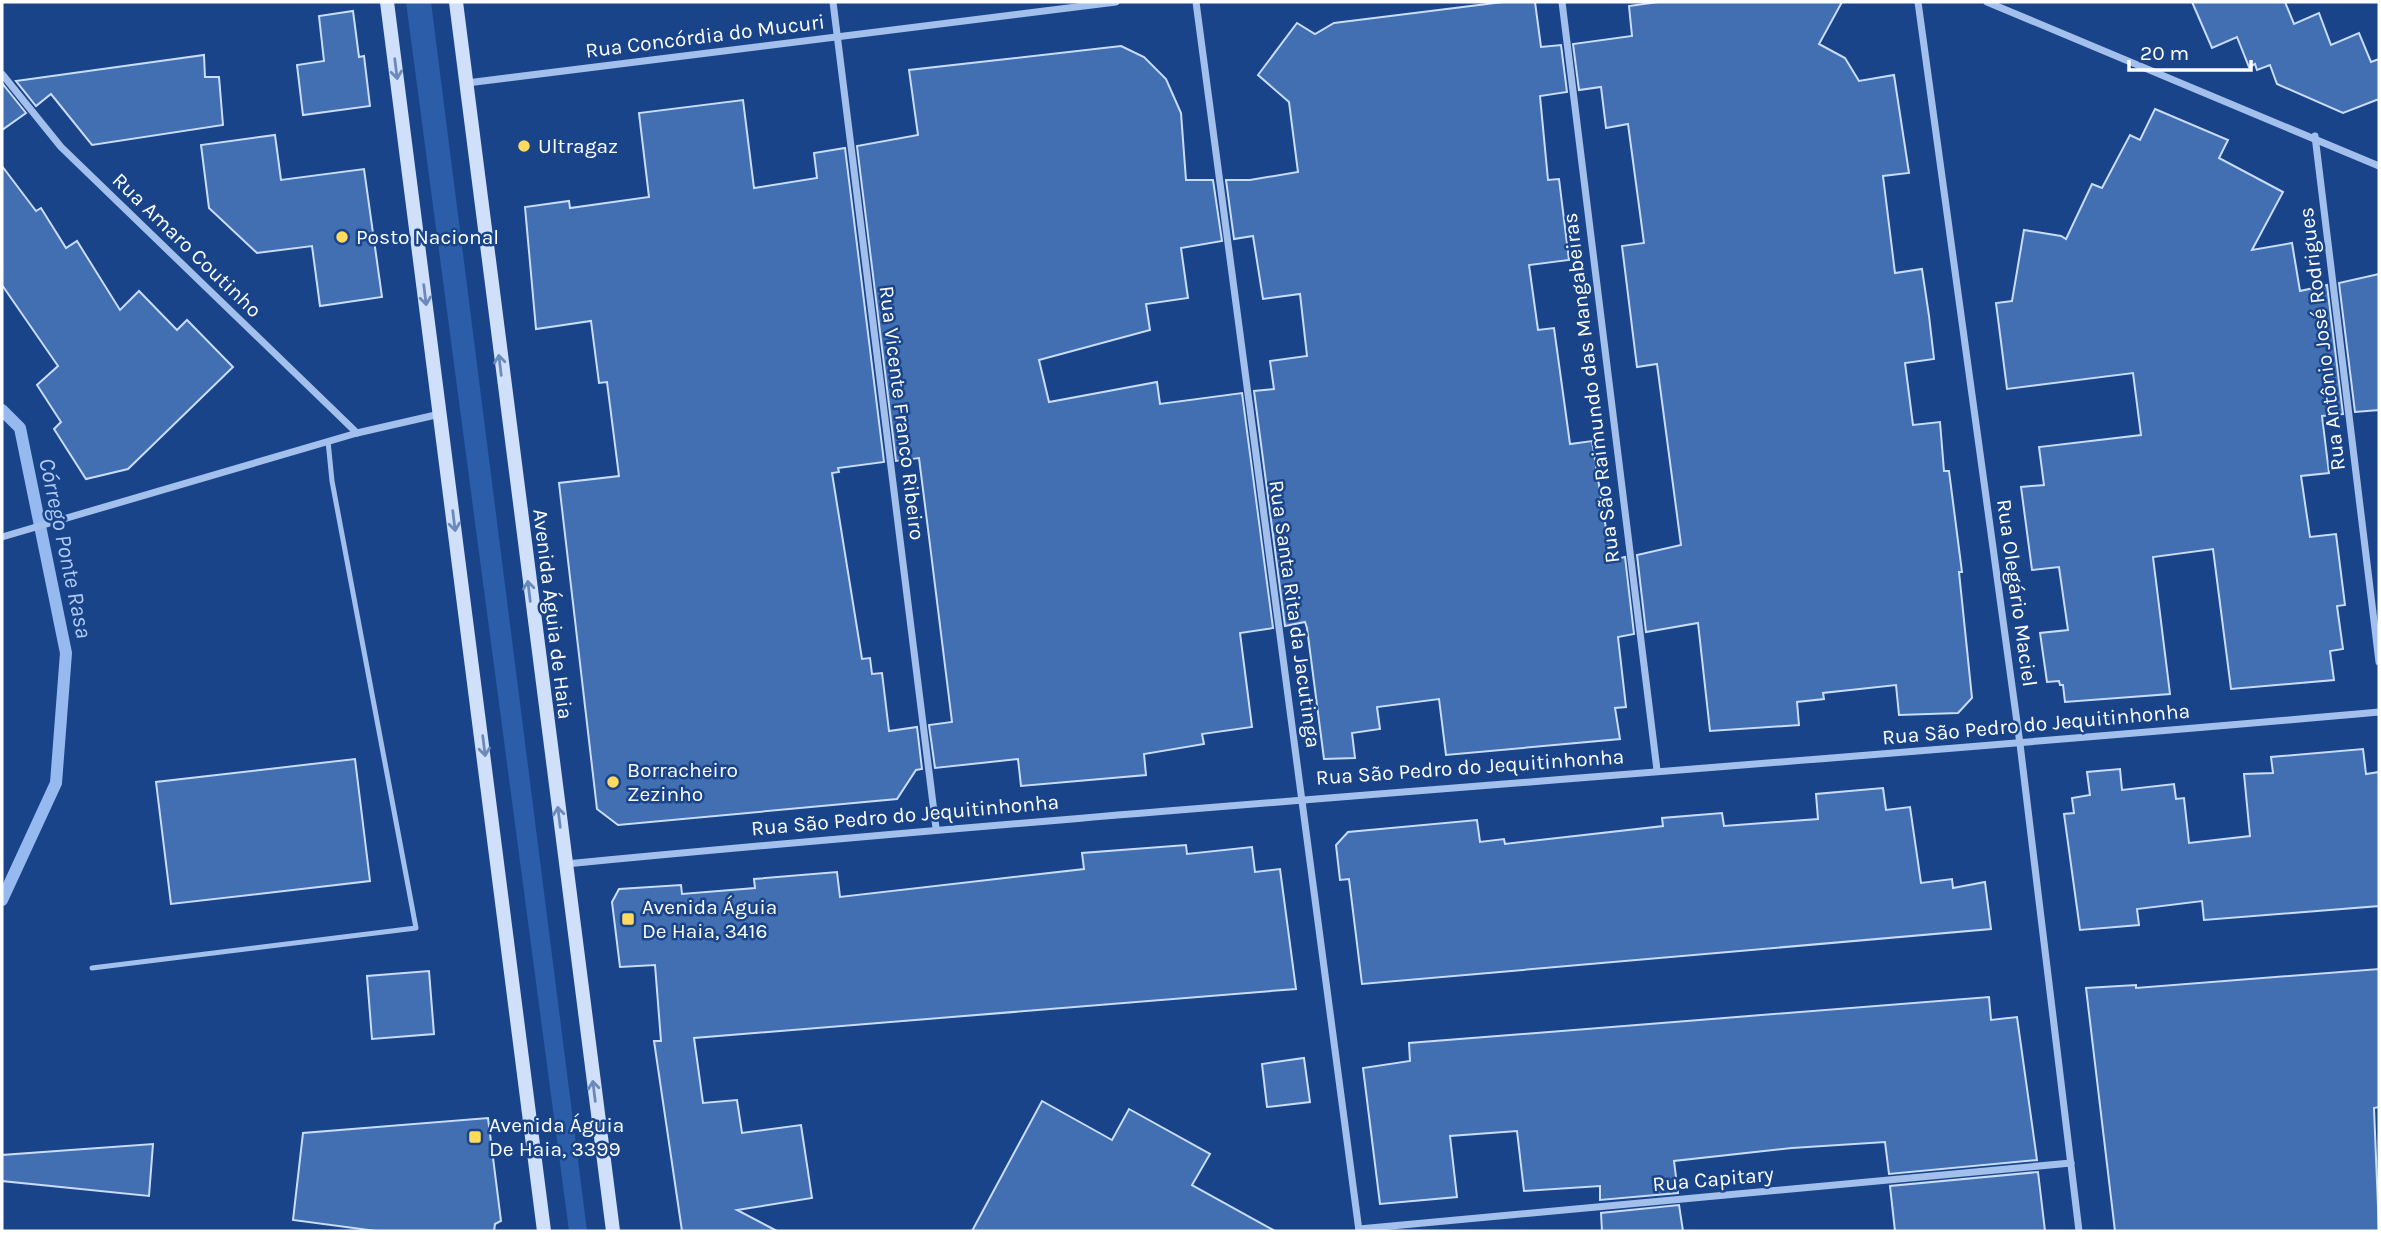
<svg xmlns="http://www.w3.org/2000/svg" width="2381" height="1233" font-family="Karla,sans-serif">
	<rect width="100%" height="100%" fill="#19448a"/>
	<polygon fill="#2c5da8" points="406,2 431,2 587,1231 569,1231"/>
	<g fill="none" stroke-linecap="round" stroke-linejoin="round">
		<polyline stroke="#96baf0" stroke-width="12" points="2,410 20,428 66,653 56,783 2,900"/>
	</g>
	<g fill="#426eb2" stroke="#c9dcfa" stroke-width="2">
		<polygon points="1503,2 1535,2 1541,47 1561,45 1567,92 1540,96 1548,180 1559,179 1569,260 1529,265 1538,330 1554,328 1570,444 1592,441 1611,560 1625,557 1634,634 1618,637 1626,707 1615,708 1620,739 1446,755 1439,699 1377,707 1380,729 1352,733 1355,758 1324,759 1307,628 1305,622 1285,626 1254,391 1274,389 1270,361 1307,356 1300,294 1263,299 1253,236 1234,239 1226,180 1250,180 1298,172 1289,102 1258,75 1297,23 1315,34 1334,23"/>
		<polygon points="1658,2 1842,2 1819,44 1845,58 1859,81 1894,75 1909,173 1883,176 1895,273 1922,269 1929,316 1934,359 1905,363 1913,425 1940,422 1944,471 1949,471 1962,572 1959,572 1972,698 1958,713 1899,715 1896,685 1823,693 1824,699 1797,702 1799,725 1710,731 1698,623 1646,632 1637,555 1681,545 1657,364 1637,367 1622,246 1644,243 1628,124 1606,128 1601,87 1579,90 1573,44 1632,36 1629,6"/>
		<polygon points="2192,2 2285,2 2294,24 2319,13 2331,45 2359,33 2371,62 2379,59 2379,99 2343,113 2277,84 2270,65 2257,70 2255,64 2249,67 2237,37 2212,48"/>
		<polygon points="353,11 359,57 364,56 370,106 303,115 297,65 324,61 319,16"/>
		<polygon points="1121,46 1144,57 1166,79 1181,113 1186,180 1213,180 1222,241 1181,248 1188,298 1146,304 1150,330 1039,360 1049,402 1157,382 1160,404 1242,393 1273,628 1240,633 1252,727 1202,734 1204,744 1144,754 1146,775 1021,786 1018,759 935,768 929,725 952,722 928,529 919,458 896,461 857,146 918,135 909,70"/>
		<polygon points="204,55 205,77 219,77 223,125 92,145 51,94 36,106 16,81"/>
		<polygon points="2,83 26,113 2,130"/>
		<polygon points="743,100 754,188 817,178 814,153 845,148 884,462 838,468 839,472 832,473 862,659 870,658 872,674 882,673 889,731 917,727 922,769 916,770 897,799 618,825 597,809 559,483 619,476 607,382 599,383 591,321 536,329 525,207 569,201 570,208 649,197 639,113"/>
		<polygon points="2155,109 2228,140 2219,158 2283,192 2252,250 2292,243 2300,291 2327,285 2343,414 2322,416 2329,473 2301,476 2310,537 2336,534 2345,605 2337,606 2343,649 2330,651 2334,680 2231,689 2213,549 2153,557 2170,694 2065,702 2063,685 2060,685 2059,681 2047,682 2040,633 2068,630 2059,567 2032,570 2021,487 2044,485 2039,447 2141,435 2133,373 2007,389 1996,303 2012,301 2024,230 2061,236 2066,239 2092,184 2102,188 2130,135 2140,140"/>
		<polygon points="275,135 281,180 364,169 382,297 320,306 312,246 257,253 209,208 201,145"/>
		<polygon points="2,166 36,211 41,208 66,248 77,241 120,310 139,291 177,330 187,320 233,367 128,469 86,479 54,429 61,422 37,385 58,366 2,285"/>
		<polygon points="2379,274 2379,410 2355,412 2339,283"/>
		<polygon points="2363,749 2366,774 2379,772 2379,906 2204,920 2202,901 2137,909 2139,925 2080,930 2064,814 2074,813 2072,798 2090,795 2087,772 2120,769 2122,790 2174,784 2176,799 2184,798 2189,843 2250,836 2244,774 2273,773 2271,757"/>
		<polygon points="355,759 370,881 171,904 156,782"/>
		<polygon points="1883,788 1886,810 1910,807 1921,883 1952,879 1953,888 1985,882 1991,929 1362,984 1349,879 1340,880 1336,845 1348,832 1477,820 1480,842 1504,839 1505,844 1663,826 1662,818 1722,813 1724,826 1818,819 1816,794"/>
		<polygon points="1186,845 1187,854 1252,847 1255,872 1280,869 1296,989 694,1038 703,1103 737,1100 742,1133 801,1125 812,1198 737,1210 777,1231 682,1231 654,1041 661,1041 655,965 620,967 612,902 619,889 681,885 682,894 755,888 754,879 837,872 840,897 1084,869 1082,853"/>
		<polygon points="2379,969 2379,1107 2374,1108 2379,1231 2115,1231 2086,988 2136,985 2136,988"/>
		<polygon points="429,971 434,1034 372,1039 367,976"/>
		<polygon points="1989,997 1991,1020 2017,1017 2037,1160 1889,1174 1885,1142 1792,1148 1674,1161 1678,1193 1600,1200 1600,1186 1524,1191 1517,1131 1450,1136 1457,1197 1380,1204 1363,1068 1410,1061 1409,1043"/>
		<polygon points="1304,1058 1310,1102 1267,1107 1262,1064"/>
		<polygon points="1042,1101 1112,1140 1129,1109 1210,1154 1192,1185 1275,1231 972,1231"/>
		<polygon points="488,1118 501,1221 495,1224 494,1231 376,1231 293,1220 303,1133"/>
		<polygon points="153,1144 149,1196 2,1181 2,1155"/>
		<polygon points="2038,1172 2045,1231 1895,1231 1890,1186"/>
		<polygon points="1679,1205 1683,1231 1602,1231 1601,1213"/>
	</g>
	<g fill="none" stroke-linecap="round" stroke-linejoin="round">
		<polyline stroke="#a3c0ed" stroke-width="5" points="92,968 416,928 332,481 328,441"/>
		<g stroke="#a3c0ed" stroke-width="7">
			<polyline points="833,2 936,828"/>
			<polyline points="1196,2 1359,1231"/>
			<polyline points="1562,2 1657,770"/>
			<polyline points="1918,2 2020,744 2079,1231"/>
			<polyline points="1987,2 2379,166"/>
			<polyline points="2,74 61,147 357,433"/>
			<polyline points="467,83 1116,2"/>
			<polyline points="2315,136 2379,662"/>
			<polyline points="2,537 357,433 440,414"/>
			<path d="M566,864C1170,806 1775,766 2379,712"/>
			<polyline points="1359,1229 2071,1163"/>
		</g>
		<g stroke="#d0dffa" stroke-width="14">
			<polyline points="387,2 544,1231"/>
			<polyline points="456,2 613,1231"/>
		</g>
	</g>
	<defs><path id="oneway-shaft" d="M-6 0H5M1.5-3L5.5 0L1.5 3" fill="none" stroke-width="1.6" stroke-linecap="round" stroke-linejoin="round" transform="scale(1.75)"/></defs>
	<g stroke="#6b8abc">
		<use href="#oneway-shaft" transform="translate(396 69) rotate(83)"/>
		<use href="#oneway-shaft" transform="translate(425 295) rotate(83)"/>
		<use href="#oneway-shaft" transform="translate(500 365) rotate(-97)"/>
		<use href="#oneway-shaft" transform="translate(454 521) rotate(83)"/>
		<use href="#oneway-shaft" transform="translate(529 591) rotate(-97)"/>
		<use href="#oneway-shaft" transform="translate(484 746) rotate(83)"/>
		<use href="#oneway-shaft" transform="translate(559 817) rotate(-97)"/>
		<use href="#oneway-shaft" transform="translate(594 1091) rotate(-97)"/>
	</g>
	<g fill="#ffda5f" stroke="#19448a" stroke-width="2.5">
		<circle cx="524" cy="146" r="7"/>
		<circle cx="342" cy="237" r="7"/>
		<circle cx="613" cy="782" r="7"/>
		<rect x="621" y="912" width="14" height="14" rx="3.5"/>
		<rect x="468" y="1130" width="14" height="14" rx="3.5"/>
	</g>
	<g text-anchor="middle" stroke-width="5" stroke-linejoin="round" paint-order="stroke">
		<g font-size="21" fill="#fff" stroke="#19448a">
			<text transform="translate(705 36) rotate(-7)" y="7">Rua Concórdia do Mucuri</text>
			<text transform="translate(187 245) rotate(44)" y="7">Rua Amaro Coutinho</text>
			<text transform="translate(2322 339) rotate(-97)" y="7">Rua Antônio José Rodrigues</text>
			<text transform="translate(1591 388) rotate(-97)" y="7">Rua São Raimundo das Mangabeiras</text>
			<text transform="translate(902 413) rotate(83)" y="7">Rua Vicente Franco Ribeiro</text>
			<text transform="translate(2017 593) rotate(82)" y="7">Rua Olegário Maciel</text>
			<text transform="translate(553 614) rotate(83)" y="7">Avenida Águia de Haia</text>
			<text transform="translate(1295 614) rotate(82)" y="7">Rua Santa Rita da Jacutinga</text>
			<text transform="translate(2036 724) rotate(-5)" y="7">Rua São Pedro do Jequitinhonha</text>
			<text transform="translate(1470 767) rotate(-4)" y="7">Rua São Pedro do Jequitinhonha</text>
			<text transform="translate(905 815) rotate(-5)" y="7">Rua São Pedro do Jequitinhonha</text>
			<text transform="translate(1713 1179) rotate(-5)" y="7">Rua Capitary</text>
		</g>
		<g font-size="21" fill="#fff" stroke="#19448a" text-anchor="start">
			<text x="538" y="153">Ultragaz</text>
			<text x="356" y="244">Posto Nacional</text>
			<text x="627" y="777">Borracheiro<tspan x="627" dy="24">Zezinho</tspan></text>
			<text x="642" y="914">Avenida Águia<tspan x="642" dy="24">De Haia, 3416</tspan></text>
			<text x="489" y="1132">Avenida Águia<tspan x="489" dy="24">De Haia, 3399</tspan></text>
		</g>
		<g font-size="23" font-style="italic" fill="#afcbf5" stroke="#19448a">
			<text transform="translate(66 548) rotate(78)" y="8">Córrego Ponte Rasa</text>
		</g>
	</g>
	<rect width="2381" height="1233" fill="none" stroke="#ffffff" stroke-width="7"/>
	<path d="M2129 60v10h122v-10" fill="none" stroke="#ffffff" stroke-width="3.5"/>
	<text x="2140" y="60" font-size="21" fill="#ffffff" stroke="#19448a" stroke-width="5" paint-order="stroke">20 m</text>
</svg>
